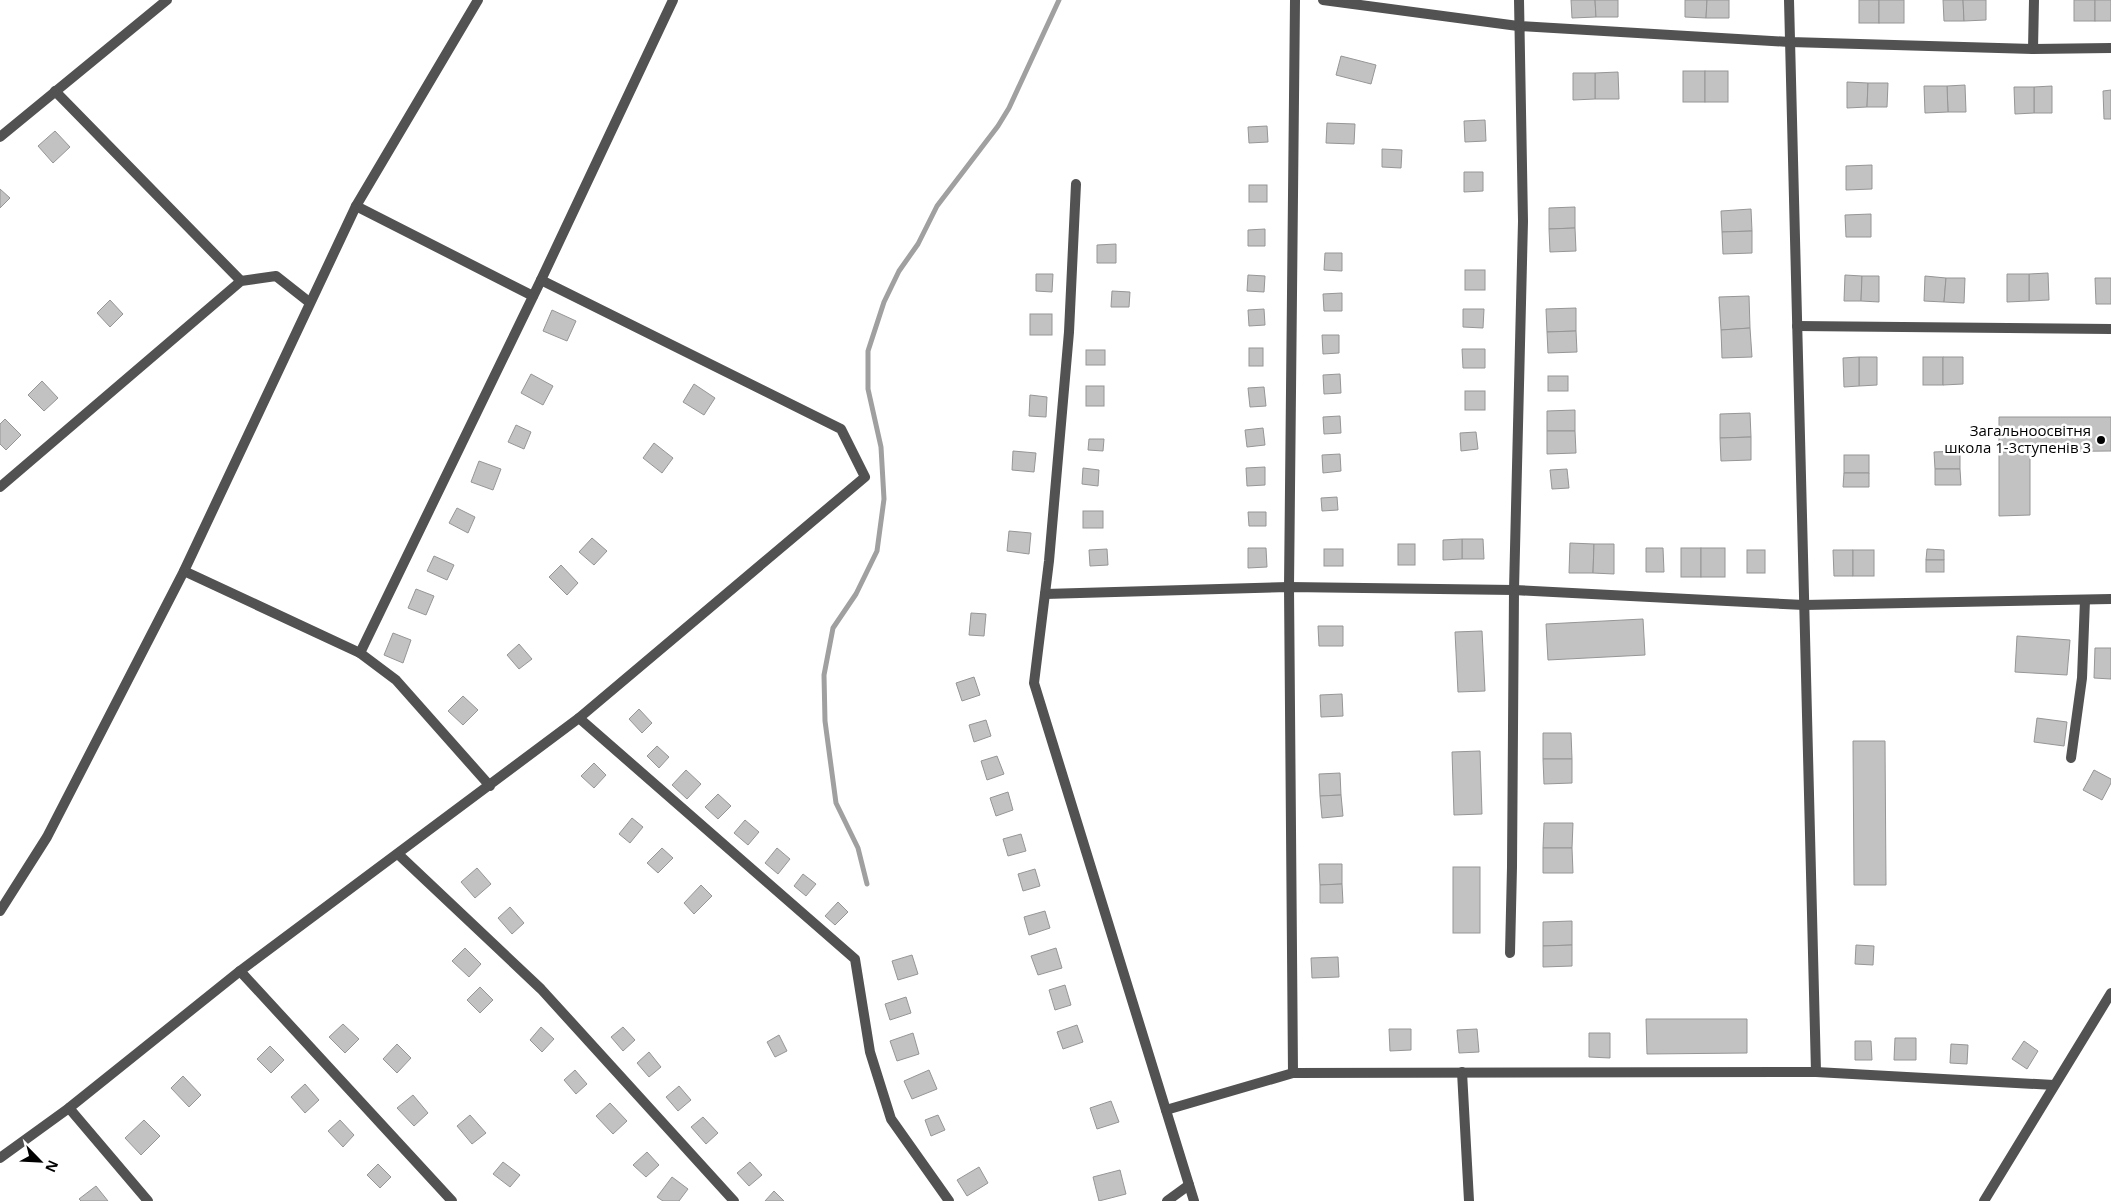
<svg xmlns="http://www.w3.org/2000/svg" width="2111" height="1201" font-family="'Open Sans',sans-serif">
	<rect width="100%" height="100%" fill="#fff"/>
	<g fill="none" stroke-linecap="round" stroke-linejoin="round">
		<polyline stroke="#a0a0a0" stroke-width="5" points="867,884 858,848 836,803 825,721 824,675 833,628 856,594 877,551 884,499 881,447 868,389 868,351 884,302 899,271 918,244 937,206 998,126 1009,108 1059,0"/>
	</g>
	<g fill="#c2c2c2" stroke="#969696">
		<polygon points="1571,0 1595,0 1596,17 1572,18"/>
		<polygon points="1595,0 1618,0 1618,17 1596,17"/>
		<polygon points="1685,0 1707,0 1706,18 1685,17"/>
		<polygon points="1707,0 1729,0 1729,18 1706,18"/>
		<rect x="1859" y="0" width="20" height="23"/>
		<rect x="1879" y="0" width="25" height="23"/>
		<polygon points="1943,0 1963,0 1964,21 1944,21"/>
		<polygon points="1963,0 1986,0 1986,20 1964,21"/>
		<rect x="2074" y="0" width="21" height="21"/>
		<rect x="2095" y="0" width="16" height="21"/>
		<polygon points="1341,56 1376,65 1371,84 1336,75"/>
		<rect x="1683" y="71" width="22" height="31"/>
		<rect x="1705" y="71" width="23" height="31"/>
		<polygon points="1618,72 1619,99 1595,99 1595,73"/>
		<polygon points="1573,73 1595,73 1595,99 1573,100"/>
		<polygon points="1847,82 1868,83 1867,107 1847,108"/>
		<polygon points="1868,83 1888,83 1887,107 1867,107"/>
		<polygon points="1965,85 1966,112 1948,112 1947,86"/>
		<polygon points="1924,86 1947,86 1948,112 1925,113"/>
		<polygon points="2052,86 2052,113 2034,113 2034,87"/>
		<polygon points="2014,87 2034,87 2034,113 2015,114"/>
		<polygon points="2111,90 2111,119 2104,119 2103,91"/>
		<polygon points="1485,120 1486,141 1465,142 1464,121"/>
		<polygon points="1327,123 1355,124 1354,144 1326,143"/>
		<polygon points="1267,126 1268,142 1249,143 1248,127"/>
		<polygon points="55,131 70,147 53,163 38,146"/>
		<polygon points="1382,149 1402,150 1401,168 1382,167"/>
		<polygon points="1872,165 1872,189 1846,190 1846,166"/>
		<polygon points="1464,172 1483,172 1483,191 1464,192"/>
		<rect x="1249" y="185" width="18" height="17"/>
		<polygon points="0,189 10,198 0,208"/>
		<polygon points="1575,207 1575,228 1549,229 1549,208"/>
		<polygon points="1751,209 1752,231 1722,232 1721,211"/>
		<polygon points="1871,214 1871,237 1846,237 1845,215"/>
		<polygon points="1575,228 1576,251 1550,252 1549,229"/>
		<polygon points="1265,229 1265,246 1248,246 1248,230"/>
		<polygon points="1752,231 1752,253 1723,254 1722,232"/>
		<polygon points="1116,244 1116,263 1097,263 1097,245"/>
		<polygon points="1325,253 1342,253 1342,271 1324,270"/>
		<rect x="1465" y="270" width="20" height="20"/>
		<polygon points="2048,273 2049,300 2029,301 2029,274"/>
		<polygon points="1036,274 1053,274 1052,292 1036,291"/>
		<polygon points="2007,274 2029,274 2029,301 2007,302"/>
		<polygon points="1248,275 1265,276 1264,292 1247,291"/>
		<polygon points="1845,275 1862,276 1861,301 1844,301"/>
		<polygon points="1862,276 1879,276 1879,302 1861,301"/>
		<polygon points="1925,276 1946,278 1944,302 1924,301"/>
		<polygon points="1946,278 1965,278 1964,303 1944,302"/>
		<polygon points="2095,278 2111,278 2111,304 2096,304"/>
		<polygon points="1112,291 1130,292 1129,307 1111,307"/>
		<polygon points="1342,293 1342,311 1324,311 1323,294"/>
		<polygon points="1749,296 1750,328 1721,330 1719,297"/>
		<polygon points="110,300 123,314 110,327 97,313"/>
		<polygon points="1576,308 1576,331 1547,332 1546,309"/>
		<polygon points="1264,309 1265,325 1249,326 1248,310"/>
		<polygon points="1463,309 1484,309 1483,328 1463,327"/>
		<polygon points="552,310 576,321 567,341 543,331"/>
		<rect x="1030" y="314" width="22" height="21"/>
		<polygon points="1750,328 1752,357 1722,358 1721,330"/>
		<polygon points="1576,331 1577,352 1548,353 1547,332"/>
		<polygon points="1322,335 1339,335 1339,353 1323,354"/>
		<rect x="1249" y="348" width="14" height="18"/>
		<polygon points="1462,349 1485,349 1485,368 1463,368"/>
		<rect x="1086" y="350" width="19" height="15"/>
		<polygon points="1859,357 1877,357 1877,385 1859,386"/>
		<polygon points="1859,357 1859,386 1844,387 1843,358"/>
		<rect x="1923" y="357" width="20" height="28"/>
		<polygon points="1943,357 1963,357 1963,384 1943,385"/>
		<polygon points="531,374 553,386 543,405 521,393"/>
		<polygon points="1340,374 1341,393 1324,394 1323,375"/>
		<rect x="1548" y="376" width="20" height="15"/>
		<polygon points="42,381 58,398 44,411 28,395"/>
		<polygon points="694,384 715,398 704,415 683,402"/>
		<rect x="1086" y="386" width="18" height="20"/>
		<polygon points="1264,387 1266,406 1250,407 1248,388"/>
		<rect x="1465" y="391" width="20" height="19"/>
		<polygon points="1030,395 1047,397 1046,417 1029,416"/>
		<polygon points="1575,410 1575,431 1547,431 1547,411"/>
		<polygon points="1750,413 1751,437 1720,438 1720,414"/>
		<polygon points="1340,416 1341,433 1324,434 1323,417"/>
		<polygon points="1999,417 2111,417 2111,451 1999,452"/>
		<polygon points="5,419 21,435 6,450 0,444 0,424"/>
		<polygon points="516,425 531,432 524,449 508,442"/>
		<polygon points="1263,428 1265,445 1247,447 1245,430"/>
		<polygon points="1547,431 1575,431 1576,453 1547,454"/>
		<polygon points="1476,432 1478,449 1461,451 1460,433"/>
		<polygon points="1751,437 1751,460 1721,461 1720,438"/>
		<polygon points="1089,439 1104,439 1103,451 1088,450"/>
		<polygon points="654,443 673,458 662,473 643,458"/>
		<polygon points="1013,451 1036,453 1034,472 1012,470"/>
		<polygon points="1960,451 1960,469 1935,469 1934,452"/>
		<polygon points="1999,452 2030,452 2030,515 1999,516"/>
		<polygon points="1340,454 1341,471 1323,473 1322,455"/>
		<rect x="1844" y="455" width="25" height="18"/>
		<polygon points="479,461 501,469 493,490 471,482"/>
		<polygon points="1265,467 1265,485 1247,486 1246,468"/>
		<polygon points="1083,468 1099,470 1098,486 1082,484"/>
		<polygon points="1567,469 1569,488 1552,489 1550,470"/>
		<polygon points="1935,469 1960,469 1961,485 1935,485"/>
		<polygon points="1844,473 1869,473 1869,487 1843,487"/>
		<polygon points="1337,497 1338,510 1322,511 1321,498"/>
		<polygon points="457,508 475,517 468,533 449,523"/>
		<rect x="1083" y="511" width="20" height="17"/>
		<polygon points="1248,512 1266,512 1266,526 1249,526"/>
		<polygon points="1009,531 1031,533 1029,554 1007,551"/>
		<polygon points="592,538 607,551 594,565 579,552"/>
		<polygon points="1462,539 1483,539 1484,559 1462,559"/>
		<polygon points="1462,539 1462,559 1443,560 1443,540"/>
		<polygon points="1570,543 1594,544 1593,573 1569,573"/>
		<rect x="1398" y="544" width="17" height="21"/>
		<polygon points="1594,544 1614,544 1614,574 1593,573"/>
		<polygon points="1248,548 1266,548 1267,567 1248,568"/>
		<polygon points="1646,548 1663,548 1664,572 1646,572"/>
		<rect x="1681" y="548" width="20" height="29"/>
		<rect x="1701" y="548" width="24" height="29"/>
		<polygon points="1107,549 1108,565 1090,566 1089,550"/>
		<rect x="1324" y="549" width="19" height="17"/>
		<polygon points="1927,549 1944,550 1944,560 1926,560"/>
		<rect x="1747" y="550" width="18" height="23"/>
		<polygon points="1833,550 1853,550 1853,576 1834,576"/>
		<rect x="1853" y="550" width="21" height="26"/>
		<polygon points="434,556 454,565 447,580 427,571"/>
		<rect x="1926" y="560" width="18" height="12"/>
		<polygon points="561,565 578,583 567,595 549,577"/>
		<polygon points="416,589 434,596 426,615 408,608"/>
		<polygon points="971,613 986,614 984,636 969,635"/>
		<polygon points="1643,619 1645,655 1548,660 1546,624"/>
		<polygon points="1318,626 1343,626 1343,646 1319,646"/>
		<polygon points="1482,631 1485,691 1458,692 1455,632"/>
		<polygon points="393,633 411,640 403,663 384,655"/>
		<polygon points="2017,636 2070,640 2067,675 2015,672"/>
		<polygon points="519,644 532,659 519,669 507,655"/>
		<polygon points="2095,648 2111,648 2111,679 2094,678"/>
		<polygon points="974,677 980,695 962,701 956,683"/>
		<polygon points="1342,694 1343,716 1321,717 1320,695"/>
		<polygon points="463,696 478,710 463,725 448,711"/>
		<polygon points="639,709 652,723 642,733 629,719"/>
		<polygon points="2037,718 2067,722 2064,746 2034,742"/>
		<polygon points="986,720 991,736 974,742 969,725"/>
		<polygon points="1543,733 1571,733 1572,759 1543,759"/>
		<polygon points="1853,741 1885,741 1886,885 1854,885"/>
		<polygon points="657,746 669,757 659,768 647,756"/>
		<polygon points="1480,751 1482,814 1454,815 1452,752"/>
		<polygon points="997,756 1004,774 987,780 981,761"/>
		<polygon points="1543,759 1572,759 1572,783 1544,784"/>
		<polygon points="594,763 606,775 594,788 581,776"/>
		<polygon points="686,770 701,784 687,799 672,785"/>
		<polygon points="2094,770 2111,779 2111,783 2102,800 2083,790"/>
		<polygon points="1340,773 1341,795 1320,796 1319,774"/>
		<polygon points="1008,792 1013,810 996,816 990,798"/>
		<polygon points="718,794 731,806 718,819 705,807"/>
		<polygon points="1341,795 1343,816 1322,818 1320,796"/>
		<polygon points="632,818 643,827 630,843 619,834"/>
		<polygon points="745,820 759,832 748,845 734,833"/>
		<polygon points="1544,823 1573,823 1572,848 1543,848"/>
		<polygon points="1021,834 1026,851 1008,856 1003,839"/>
		<polygon points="662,848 673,858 658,873 647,863"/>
		<polygon points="777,848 790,859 778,874 765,863"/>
		<polygon points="1543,848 1572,848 1573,873 1543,873"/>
		<polygon points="1319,864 1342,864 1342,884 1320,885"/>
		<rect x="1453" y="867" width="27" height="66"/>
		<polygon points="477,868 491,884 475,898 461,882"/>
		<polygon points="1035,869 1040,886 1023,891 1018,874"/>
		<polygon points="803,874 816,884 806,896 794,886"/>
		<polygon points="1342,884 1343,903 1320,903 1320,885"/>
		<polygon points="701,885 712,896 694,914 684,903"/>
		<polygon points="838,902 848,912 835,925 825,916"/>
		<polygon points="510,907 524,923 512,934 498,918"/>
		<polygon points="1045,911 1050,928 1029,935 1024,917"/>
		<polygon points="1572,921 1572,945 1543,946 1543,922"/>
		<polygon points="1572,945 1572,966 1543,967 1543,946"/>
		<polygon points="1856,945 1874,946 1873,965 1855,964"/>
		<polygon points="465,948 481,964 469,977 452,961"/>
		<polygon points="1056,948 1062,968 1038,975 1031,956"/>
		<polygon points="912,955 918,974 898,980 892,961"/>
		<polygon points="1338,957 1339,977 1312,978 1311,958"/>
		<polygon points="1065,985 1071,1005 1055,1010 1049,990"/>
		<polygon points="480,987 493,1000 480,1013 467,1000"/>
		<polygon points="906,997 911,1013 890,1020 885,1004"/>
		<polygon points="1646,1019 1747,1019 1747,1053 1647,1054"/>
		<polygon points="343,1024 359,1039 345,1053 329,1037"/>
		<polygon points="1077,1025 1083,1042 1063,1049 1057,1032"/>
		<polygon points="541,1027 554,1039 542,1052 530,1040"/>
		<polygon points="623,1027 635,1040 623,1051 611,1037"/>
		<polygon points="1389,1029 1411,1029 1411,1050 1390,1051"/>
		<polygon points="1477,1029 1479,1052 1459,1053 1457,1030"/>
		<polygon points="913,1033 919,1054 897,1061 890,1041"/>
		<polygon points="1589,1033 1610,1033 1610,1058 1589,1057"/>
		<polygon points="779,1035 787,1051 775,1057 767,1042"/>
		<polygon points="1895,1038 1916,1038 1916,1060 1894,1060"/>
		<polygon points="1855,1041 1871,1041 1872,1060 1855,1060"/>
		<polygon points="2024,1041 2038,1051 2027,1069 2012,1059"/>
		<polygon points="397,1044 411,1058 397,1073 383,1059"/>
		<polygon points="1951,1044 1968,1045 1967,1064 1950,1063"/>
		<polygon points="270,1046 284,1060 271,1073 257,1059"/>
		<polygon points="649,1052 661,1067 649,1077 637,1063"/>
		<polygon points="575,1070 587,1084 576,1094 564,1080"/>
		<polygon points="929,1070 937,1089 912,1099 904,1081"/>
		<polygon points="183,1076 201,1095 189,1107 171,1088"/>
		<polygon points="305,1084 319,1100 305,1113 291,1097"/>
		<polygon points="679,1086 691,1100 678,1111 666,1097"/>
		<polygon points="413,1095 428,1113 414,1126 397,1108"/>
		<polygon points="1111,1101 1119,1122 1097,1129 1090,1108"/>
		<polygon points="610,1103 627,1121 613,1134 596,1116"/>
		<polygon points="470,1115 486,1133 472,1144 457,1126"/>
		<polygon points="938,1115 945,1130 931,1136 925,1120"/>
		<polygon points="703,1117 718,1133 706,1144 691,1127"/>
		<polygon points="144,1120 160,1136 141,1155 125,1138"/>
		<polygon points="340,1120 354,1135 343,1147 328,1131"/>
		<polygon points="647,1152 659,1165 646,1177 633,1165"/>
		<polygon points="503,1162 520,1175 510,1187 493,1174"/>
		<polygon points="750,1162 762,1175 749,1186 737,1173"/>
		<polygon points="378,1164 391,1177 380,1188 367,1175"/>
		<polygon points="979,1167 988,1183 967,1196 957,1180"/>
		<polygon points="1120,1170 1126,1194 1099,1201 1093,1177"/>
		<polygon points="672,1177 688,1189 679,1201 663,1201 657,1197"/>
		<polygon points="96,1186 108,1201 81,1201 79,1199"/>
		<polygon points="774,1191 784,1201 765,1201"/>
	</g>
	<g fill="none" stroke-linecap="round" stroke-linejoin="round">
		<g stroke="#525252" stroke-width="10">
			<polyline points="1323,0 1518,26 1790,42 2033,49 2111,48"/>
			<polyline points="1789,0 1816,1072"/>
			<polyline points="2033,49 2034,0"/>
			<polyline points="55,91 241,281"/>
			<polyline points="0,137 167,0"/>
			<polyline points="1076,184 1069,332 1049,561 1034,683 1194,1201"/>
			<polyline points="356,206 533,296"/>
			<polyline points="1797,326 2111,329"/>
			<polyline points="0,487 241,281 276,276 309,302"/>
			<polyline points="184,571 360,653 396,680 490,786"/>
			<polyline points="1045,594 1289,587 1514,590 1804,605 2111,599"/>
			<polyline points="360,653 541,280 673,0"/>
			<polyline points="579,718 855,959 870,1052 891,1119 949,1201"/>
			<polyline points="2071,758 2082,678 2085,600"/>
			<polyline points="398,854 541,989 734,1201"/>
			<polyline points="0,911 47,837 184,571 356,206 478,0"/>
			<polyline points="1510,953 1512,867 1514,590 1523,221 1519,0"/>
			<polyline points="240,971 452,1201"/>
			<polyline points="1462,1072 1469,1201"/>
			<polyline points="1293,1073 1289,587 1295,0"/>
			<polyline points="69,1108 148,1201"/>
			<polyline points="1166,1110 1293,1073 1816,1072 2054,1085"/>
			<polyline points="0,1158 69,1108 240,971 579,718 865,477 841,429 541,280"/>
			<polyline points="1167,1201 1189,1185"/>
			<polyline points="1984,1201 2111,993"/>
		</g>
	</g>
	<circle fill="#000" stroke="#fff" stroke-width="2" cx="2101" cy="440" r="5"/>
	<g text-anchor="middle" stroke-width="5" stroke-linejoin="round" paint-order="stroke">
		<g font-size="15" fill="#000" stroke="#fff" text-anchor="end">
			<text x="2091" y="436">Загальноосвiтня<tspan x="2091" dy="17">школа 1-3ступенiв 3</tspan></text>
		</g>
	</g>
	<g transform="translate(40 1161) rotate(114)" stroke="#ffffff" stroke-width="4" paint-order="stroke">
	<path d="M0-4L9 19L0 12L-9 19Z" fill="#000000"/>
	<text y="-8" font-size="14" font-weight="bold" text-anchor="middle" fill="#000000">N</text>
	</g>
</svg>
